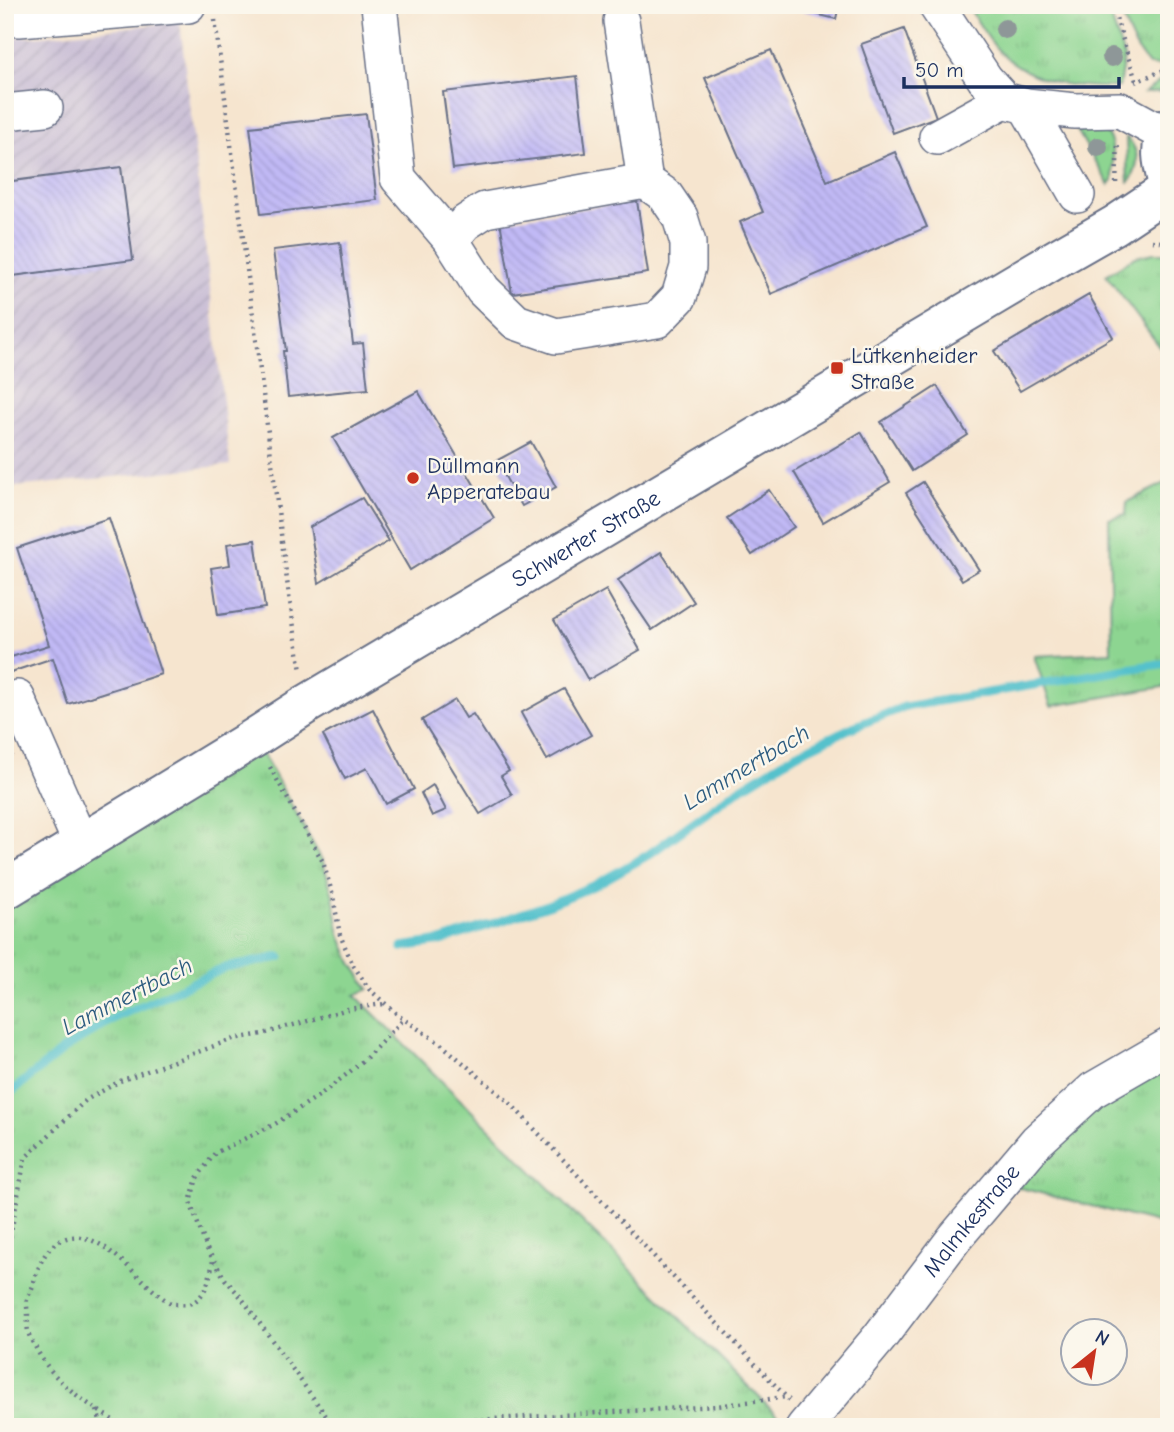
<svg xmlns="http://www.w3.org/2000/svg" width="1174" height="1432" font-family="'Comic Neue',sans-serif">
	<defs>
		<pattern id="industrial-furrows" width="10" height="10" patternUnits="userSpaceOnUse" patternTransform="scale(1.75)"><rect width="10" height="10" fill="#cabfd6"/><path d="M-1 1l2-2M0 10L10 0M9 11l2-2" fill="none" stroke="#ada4ba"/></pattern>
		<pattern id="grass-tufts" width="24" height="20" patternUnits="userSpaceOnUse" patternTransform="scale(1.75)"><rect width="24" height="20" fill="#8dd591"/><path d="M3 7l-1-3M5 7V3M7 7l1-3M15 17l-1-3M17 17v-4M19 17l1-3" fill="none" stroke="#79b77f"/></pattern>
		<pattern id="building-back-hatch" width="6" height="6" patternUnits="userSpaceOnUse" patternTransform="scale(1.75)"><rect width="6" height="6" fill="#c1b9f5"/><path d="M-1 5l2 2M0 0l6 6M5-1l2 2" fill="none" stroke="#a59fd4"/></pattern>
	</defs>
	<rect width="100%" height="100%" fill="#fbf7ec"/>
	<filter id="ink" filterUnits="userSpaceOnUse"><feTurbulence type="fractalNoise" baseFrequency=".0143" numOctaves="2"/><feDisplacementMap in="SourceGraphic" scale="14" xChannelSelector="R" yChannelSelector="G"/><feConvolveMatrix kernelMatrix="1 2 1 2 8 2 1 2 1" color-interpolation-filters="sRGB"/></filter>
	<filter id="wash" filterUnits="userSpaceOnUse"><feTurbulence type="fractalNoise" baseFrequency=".00686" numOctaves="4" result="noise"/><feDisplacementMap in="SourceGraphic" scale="28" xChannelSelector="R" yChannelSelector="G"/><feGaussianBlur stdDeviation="1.57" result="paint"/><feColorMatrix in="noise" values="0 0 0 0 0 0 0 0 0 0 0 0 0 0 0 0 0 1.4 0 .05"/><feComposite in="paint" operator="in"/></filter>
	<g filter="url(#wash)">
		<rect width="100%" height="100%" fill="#f6e5cf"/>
		<polygon fill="url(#industrial-furrows)" points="180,22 230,465 5,488 5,37 32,37"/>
		<g fill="url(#grass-tufts)" stroke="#548278" stroke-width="2">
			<path d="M967,5H1107L1124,57L1119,87C1081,87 1047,87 1015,64C1011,61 1005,58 1002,54C989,42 977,20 967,5Z"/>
			<path d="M1119,5H1169V62L1162,66L1149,65C1134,49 1125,26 1119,5Z"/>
			<polygon points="1169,75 1169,91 1145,92"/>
			<path d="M1080,129C1087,129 1096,128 1103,131C1116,137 1113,167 1113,180L1109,185L1077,130Z"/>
			<path d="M1127,137C1140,152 1140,166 1129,183H1128L1126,138Z"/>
			<polygon points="1154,253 1169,253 1169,359 1106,275 1135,257"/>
			<polygon points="1169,481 1169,686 1051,706 1034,656 1111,652 1109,519 1126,514 1127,502"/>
			<polygon points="254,738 323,862 333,896 340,935 352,963 369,989 355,995 785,1423 782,1427 5,1427 5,890"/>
			<polygon points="1169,1046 1169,1226 1001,1183"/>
		</g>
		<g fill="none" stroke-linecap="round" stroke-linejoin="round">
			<g stroke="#54c1cc" stroke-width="9">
				<polyline points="402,947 441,941 548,905 595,885 648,855 738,790 796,754 853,727 904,707 1146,666 1169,663"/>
				<polyline points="5,1097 63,1050 116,1017 225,968 280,957"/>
			</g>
		</g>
		<g id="blocks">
			<g fill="url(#building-back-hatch)">
				<polygon points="779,5 839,5 836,19"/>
				<polygon points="904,29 936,117 893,133 861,44"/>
				<polygon points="771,50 827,181 895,152 927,227 771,294 740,222 763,212 705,78"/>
				<polygon points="577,76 586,153 453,169 443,92"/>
				<polygon points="366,114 377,200 261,214 250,127"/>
				<polygon points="121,167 133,260 5,277 5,182"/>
				<polygon points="637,201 648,273 512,293 500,221"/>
				<polygon points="340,242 353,344 363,343 368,389 288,397 283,351 286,351 273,250"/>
				<polygon points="1089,295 1113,337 1020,391 994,351"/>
				<polygon points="937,386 968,435 912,471 881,422"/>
				<polygon points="418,391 494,518 410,570 333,438"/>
				<polygon points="861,432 890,482 823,522 794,472"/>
				<polygon points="531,442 556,487 522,506 496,461"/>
				<polygon points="923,482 979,570 962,580 906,493"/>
				<polygon points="769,490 794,527 752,555 727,518"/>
				<polygon points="362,498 389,541 319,583 310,527"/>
				<polygon points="109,518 161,674 68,704 53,658 5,674 5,659 49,645 17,548"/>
				<polygon points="255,540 265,608 218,615 211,568 230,565 227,544"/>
				<polygon points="661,552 694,602 652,630 618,580"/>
				<polygon points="606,590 640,650 588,680 554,620"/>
				<polygon points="564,689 591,735 547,760 521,713"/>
				<polygon points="455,700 466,718 473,714 509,771 501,776 512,795 480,814 422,720"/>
				<polygon points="373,709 414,789 386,804 367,768 345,779 323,735"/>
				<polygon points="5,738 12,755 5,757"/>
				<polygon points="433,785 446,810 432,816 421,793"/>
			</g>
		</g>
	</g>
	<g filter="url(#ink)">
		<use href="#blocks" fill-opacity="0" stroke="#686f86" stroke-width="2"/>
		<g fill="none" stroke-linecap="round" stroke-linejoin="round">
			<g stroke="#686f86" stroke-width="38">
				<g id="minor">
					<polyline points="379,5 398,178 451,240 483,290 516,322 556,336 657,320 679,297 688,267 688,243 680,217 665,195 645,181 485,210 465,223 451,240"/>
					<polyline points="936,5 985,79 1004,100 1026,106 1075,111 1120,110 1153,128 1165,136"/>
					<polyline points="5,18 19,19 188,5"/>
					<polyline points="621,21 645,181"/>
					<polyline points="1026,106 1077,195"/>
					<polyline points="5,112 45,108"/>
					<polyline points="937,137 1004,100"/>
					<polyline points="17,698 81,844"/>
					<path id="s1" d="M804,1427L879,1338L954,1239L1037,1141L1093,1090L1169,1046"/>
				</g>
			</g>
			<g stroke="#686f86" stroke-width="42">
				<g id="major">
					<path d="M1169,128C1157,150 1163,165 1169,188"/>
					<path id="s2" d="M5,890L254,738L307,704L1054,260L1115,225L1169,189"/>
				</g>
			</g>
			<g stroke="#686f86" stroke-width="4.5" stroke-dasharray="2 5" stroke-linecap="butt">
				<polyline points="1112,5 1136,81"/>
				<polyline points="215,20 289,596 301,671"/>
				<polyline points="1135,82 1169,68"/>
				<polyline points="1116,183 1118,143"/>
				<polyline points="1152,241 1169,243"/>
				<polyline points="270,767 323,862 333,896 340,935 352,963 369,989 399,1016 441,1044 509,1102 789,1400"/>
				<polyline points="5,1264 25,1158 86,1100 120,1081 233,1039 263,1034 348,1009 384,1004"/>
				<polyline points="97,1410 102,1427"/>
				<path d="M124,1427C91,1406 52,1383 35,1346C32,1342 29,1336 28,1331C27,1327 28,1321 28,1316C28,1311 26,1304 27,1300C28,1295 32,1290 33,1285C38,1267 45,1246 64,1239C100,1224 141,1286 169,1302C172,1304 174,1304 179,1304C204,1308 210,1279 213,1260"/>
				<polyline points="334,1427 241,1297 225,1279 207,1249 190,1202 197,1178 215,1153 275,1124 320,1095 347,1074 366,1058 404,1019"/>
				<polyline points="384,1427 407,1424 717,1406 785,1397"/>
			</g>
			<use href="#minor" stroke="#fff" stroke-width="35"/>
			<use href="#major" stroke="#fff" stroke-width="38"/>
		</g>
		<g fill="#8e9798">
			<circle cx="1005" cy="29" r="10"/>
			<circle cx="1112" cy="57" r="10"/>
			<circle cx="1098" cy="147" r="10"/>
		</g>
	</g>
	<g fill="#c8321e" stroke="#fbf7ec" stroke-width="2.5">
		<rect x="830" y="361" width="14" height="14" rx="3.5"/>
		<circle cx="413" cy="478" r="7"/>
	</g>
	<g text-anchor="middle" stroke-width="5" stroke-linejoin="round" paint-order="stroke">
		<g font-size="23" fill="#1b2f5e" stroke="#fbf7ec" text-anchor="start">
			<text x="851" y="363">Lütkenheider<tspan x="851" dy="26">Straße</tspan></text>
			<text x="427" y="473">Düllmann<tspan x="427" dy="26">Apperatebau</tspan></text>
		</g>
		<g font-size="23" fill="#1b2f5e" stroke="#fbf7ec">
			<text dy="8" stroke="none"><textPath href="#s2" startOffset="679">Schwerter Straße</textPath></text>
			<text dy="8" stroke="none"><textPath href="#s1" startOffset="266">Malmkestraße</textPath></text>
		</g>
		<g font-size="24" font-style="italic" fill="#2c5b7f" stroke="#fbf7ec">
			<text transform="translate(746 767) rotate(-31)" y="8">Lammertbach</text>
			<text transform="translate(127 996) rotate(-27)" y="8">Lammertbach</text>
		</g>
	</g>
	<rect width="1174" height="1432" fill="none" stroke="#fbf7ec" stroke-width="28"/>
	<g transform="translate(1094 1352) rotate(30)"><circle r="33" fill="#fbf7ec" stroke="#a1a7b3" stroke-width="2"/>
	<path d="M0-5L12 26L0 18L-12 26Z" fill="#c8321e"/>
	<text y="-10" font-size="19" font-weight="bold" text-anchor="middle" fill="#1b2f5e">N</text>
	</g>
	<path d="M904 77v10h215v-10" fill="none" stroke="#1b2f5e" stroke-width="3.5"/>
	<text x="915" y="77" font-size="21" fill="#1b2f5e" stroke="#fbf7ec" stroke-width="5" paint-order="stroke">50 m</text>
</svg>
